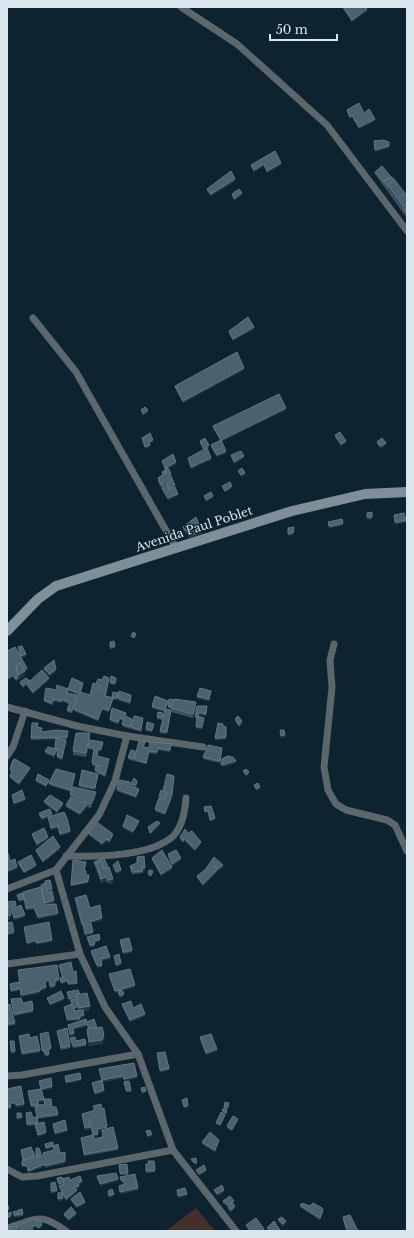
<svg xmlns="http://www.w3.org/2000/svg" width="414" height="1238" font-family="'Libre Baskerville',serif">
	<rect width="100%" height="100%" fill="#0d232f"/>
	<polygon fill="#462e2a" points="196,1208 215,1231 166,1231"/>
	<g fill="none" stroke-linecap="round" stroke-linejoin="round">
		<g stroke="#5c676d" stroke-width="7">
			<polyline points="181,7 237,44 327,125 407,231"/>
			<polyline points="33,318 76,372 176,548"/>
			<polyline points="334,644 330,660 332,687 324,767 328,790 336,804 346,810 387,820 395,825 407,851"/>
			<polyline points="7,707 77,726 127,736 203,747"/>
			<polyline points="7,756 13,747 25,711"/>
			<path d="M66,856C95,857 147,857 171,838C182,829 185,812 186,798"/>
			<polyline points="56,870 80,954 105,1007 138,1054 173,1150 236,1231"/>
			<polyline points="7,889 56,870 99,815 115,781 127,736"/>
			<polyline points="7,964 80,954"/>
			<polyline points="7,1076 22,1075 138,1054"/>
			<polyline points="7,1169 22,1177 37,1176 173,1150"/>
			<path d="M7,1228C36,1220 38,1211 66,1231"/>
		</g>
		<polyline stroke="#7e8f99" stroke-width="10" points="7,631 38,599 56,586 292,511 365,494 407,492"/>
	</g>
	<g fill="#3a515e" fill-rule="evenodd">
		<polygon points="342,7 366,7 367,11 352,22"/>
		<polygon points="347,110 364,113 375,121 359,129 352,117 350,119 347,112"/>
		<polygon points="275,151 281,165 267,173 264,166 254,172 251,167 251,165"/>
		<polygon points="375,172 391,177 394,180 407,196 406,217 375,174"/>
		<polygon points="235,181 211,196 207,191 207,189"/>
		<polygon points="254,329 233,341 229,333 229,331"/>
		<polygon points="244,370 183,403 175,388 175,386"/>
		<polygon points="286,410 222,441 226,453 217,457 211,447 211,445 220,440 213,428 213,426"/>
		<polygon points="335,435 346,443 341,446 335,437"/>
		<polygon points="200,441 209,447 207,449 211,460 191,469 188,460 188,458 203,450 200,443"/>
		<polygon points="377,442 386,445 381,448 377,444"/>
		<polygon points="162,461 176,464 168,469 178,496 168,500 158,482 158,478 162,475 162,472 165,470"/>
		<polygon points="372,512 372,519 367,519 367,513"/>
		<polygon points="394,515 406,520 406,522 395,524"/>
		<polygon points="342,519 343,525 329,528 328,522"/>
		<polygon points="183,527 202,533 190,538 183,529"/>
		<polygon points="110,642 115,646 115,648 110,649"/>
		<polygon points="18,647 26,656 21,658 27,670 25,671 25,675 16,681 13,677 8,680 7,678 7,651 21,657 18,649"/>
		<polygon points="44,668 56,671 50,676 44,670"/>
		<polygon points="49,680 33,694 27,686 27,685 23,688 20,684 20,682 30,681"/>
		<polygon points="102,680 109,680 106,696 112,697 113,692 118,695 117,700 113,699 109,712 102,710 98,721 74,711 74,709 79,695 68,691 68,689 83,685 81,692 90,695 96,684"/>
		<polygon points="116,680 115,685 110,684 110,682"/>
		<polygon points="56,690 68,691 68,693 77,697 72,713 67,712 69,704 61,701 61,703 54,701 52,705 44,702 44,700"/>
		<polygon points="211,693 209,701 197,698 197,696"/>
		<polygon points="131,697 130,704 118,700 118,698"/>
		<polygon points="168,703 166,709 171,710 171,708 168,708 168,706 196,706 193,718 171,712 167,734 160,733 165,712 152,708 152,706"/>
		<polygon points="197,706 207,708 206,716 199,714 198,716 204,720 202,729 196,728 197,719 195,718 195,716"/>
		<polygon points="163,713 162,720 157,719 157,717"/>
		<polygon points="126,715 125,717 132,721 130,729 122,726 123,721 120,720 118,724 110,721 110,719"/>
		<polygon points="235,719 242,723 239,727 235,721"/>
		<polygon points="143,720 141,732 131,729 131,727"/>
		<polygon points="32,723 38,724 37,727 42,732 68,731 67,739 60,739 66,742 62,760 57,758 58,750 57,750 54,757 45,753 45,751 55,749 56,739 31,740"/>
		<polygon points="154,726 152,732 146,731 146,729"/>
		<polygon points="223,726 226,727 226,739 215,740 215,738"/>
		<polygon points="90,737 90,740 103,744 101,751 98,751 97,756 109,761 105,777 95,772 96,767 92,765 94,750 88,749 86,757 73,755 73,751"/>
		<polygon points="145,744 144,747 149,748 171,744 170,752 158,750 157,754 149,753 146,764 134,761 134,759"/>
		<polygon points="222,750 220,763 203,759 203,757"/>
		<polygon points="135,753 133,761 128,759 128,757"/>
		<polygon points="236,763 225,766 221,766 221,764"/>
		<polygon points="10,769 30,770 19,785 10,778 10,776 12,773 10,771"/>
		<polygon points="75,776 71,792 49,785 49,783"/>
		<polygon points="98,776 95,790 79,787 79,785"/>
		<polygon points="36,780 49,782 46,787 36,782"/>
		<polygon points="137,783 136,787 131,786 131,784"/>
		<polygon points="130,784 130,786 139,791 136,798 117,791 117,789"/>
		<polygon points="70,794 96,796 91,808 87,807 80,815 66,807 66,805 70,798"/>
		<polygon points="159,796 172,797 165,815 155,811"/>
		<polygon points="44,801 63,805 57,813 44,803"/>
		<polygon points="39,813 52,815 70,833 60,836 58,828 51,830 48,818 42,820 39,815"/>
		<polygon points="139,823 133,833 123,828 123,826"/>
		<polygon points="89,833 113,836 109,843 107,841 102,845 89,835"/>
		<polygon points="188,833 201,844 195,851 184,840 183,843 180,839 180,837"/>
		<polygon points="32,834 48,839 37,846 32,836"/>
		<polygon points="60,849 43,863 36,852 36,850"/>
		<polygon points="168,854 181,860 172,866 168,856"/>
		<polygon points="144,856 145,870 142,869 143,873 132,874 130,866 137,863"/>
		<polygon points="214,857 223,867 218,871 217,870 217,872 203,886 197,878 197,876 205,870"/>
		<polygon points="152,858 172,869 161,876 152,860"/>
		<polygon points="73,860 86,864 85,870 86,875 89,875 88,883 71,886"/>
		<polygon points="18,862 36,867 24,873 18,864"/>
		<polygon points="94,862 113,883 109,884 106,881 101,883 94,864"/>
		<polygon points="148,873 153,873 151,877 148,875"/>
		<polygon points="45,881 52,891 54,904 58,915 38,919 34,909 26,910 23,892 41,887 41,885 45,883"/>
		<polygon points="75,898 90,908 102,920 91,923 93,934 85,936 83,925 82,926"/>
		<polygon points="7,900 7,902 16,905 16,907 25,917 14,920 11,909 15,908 9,909 11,919 7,920"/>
		<polygon points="87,937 100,939 100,941 94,942 95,946 90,947"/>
		<polygon points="120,940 132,950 132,952 123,954"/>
		<polygon points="91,951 110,959 101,961 102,967 97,967 91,953"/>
		<polygon points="59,965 77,983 77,984 68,985 67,982 61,984 60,978 62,977 59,967"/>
		<polygon points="109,974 135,987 123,990 124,996 120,998 118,992 115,993 109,976"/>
		<polygon points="59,979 59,981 55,982 55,987 50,988 49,982 45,983 46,989 40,991 40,993 21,997 20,990 11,992 10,984 19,984"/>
		<path d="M67,992L80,994L90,1010L83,1011L84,1017L80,1018V1020L67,1021L64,1007L72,1004L71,1001H69ZM78,1008V1010L74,1011V1009Z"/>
		<polygon points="11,999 23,1003 33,1010 33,1012 14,1016"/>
		<polygon points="122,1004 133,1008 145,1016 130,1022 122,1006"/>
		<polygon points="7,1005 15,1023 15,1025 7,1026"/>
		<polygon points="87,1022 97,1028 104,1039 102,1044 89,1046 87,1033 87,1029 88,1029 87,1026 73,1030 74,1035 70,1036 68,1025"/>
		<polygon points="57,1031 70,1046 70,1048 61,1050"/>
		<polygon points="40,1034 51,1050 48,1051 49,1056 45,1056 44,1052 42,1052"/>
		<polygon points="19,1036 30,1038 40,1050 40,1052 22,1055"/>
		<polygon points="200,1037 217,1051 206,1055 200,1039"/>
		<polygon points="70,1038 76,1041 86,1044 86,1046 73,1048"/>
		<polygon points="10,1041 14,1041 15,1053 11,1053"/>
		<polygon points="157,1055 169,1068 169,1070 160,1072"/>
		<polygon points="99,1069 137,1078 124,1081 123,1078 103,1082 104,1092 95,1095 92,1083 102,1080"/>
		<polygon points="39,1081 52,1086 52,1088 42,1090 44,1101 38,1102 39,1105 44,1105 44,1099 52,1107 58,1114 58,1116 37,1119 38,1123 46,1134 38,1137 35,1125 27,1126 26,1115 33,1118 37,1118 35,1107 31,1107 28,1091 41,1089"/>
		<polygon points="124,1082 131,1090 131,1092 126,1092"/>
		<polygon points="7,1089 24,1106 17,1107 14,1104 11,1104 11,1109"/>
		<polygon points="182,1100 188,1105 188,1107 184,1108"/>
		<polygon points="229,1105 228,1109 225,1109 227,1112 226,1115 222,1112 222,1110 224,1108 224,1107"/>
		<path d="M93,1106L102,1109L107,1129L118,1148V1150L84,1156L81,1138L93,1135L89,1122L90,1129L85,1130L82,1114L94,1111ZM103,1130V1137L94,1139V1137L98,1136L97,1131Z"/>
		<polygon points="238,1121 232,1131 227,1128 227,1126"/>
		<polygon points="202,1142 219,1142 215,1152 202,1144"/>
		<polygon points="53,1146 60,1153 65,1163 45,1168 45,1166 28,1173 27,1167 22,1167 22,1161 23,1161 21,1150 35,1157 36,1157 36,1148 41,1156 54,1150"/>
		<polygon points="127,1164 128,1175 120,1175 119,1165"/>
		<polygon points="155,1170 155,1172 146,1173 146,1171"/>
		<polygon points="120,1177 138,1190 120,1194 119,1186 124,1184 124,1182 121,1182"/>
		<polygon points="57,1178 70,1180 82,1183 79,1184 79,1188 76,1189 77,1192 66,1201 62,1193 63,1200 58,1201 58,1195 62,1192 57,1182"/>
		<polygon points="51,1183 57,1190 57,1192 51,1193"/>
		<polygon points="71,1199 85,1204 77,1208 71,1201"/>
		<polygon points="223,1201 234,1202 232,1204 235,1208 231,1212 228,1209 228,1207 223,1203"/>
		<polygon points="300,1205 323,1212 320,1220 300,1207"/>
		<polygon points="22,1209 23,1216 14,1217 13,1214 18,1213"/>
		<polygon points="64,1214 76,1215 69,1221 64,1216"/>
		<polygon points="343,1217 358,1231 347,1231 343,1219"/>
		<polygon points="278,1219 286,1223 283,1226 278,1221"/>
	</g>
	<g fill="#213845">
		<polygon points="367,9 367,11 352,22 352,20"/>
		<polygon points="375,119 375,121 359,129 359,127"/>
		<polygon points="389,146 389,148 375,152 375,150"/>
		<polygon points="281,163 281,165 267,173 267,171"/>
		<polygon points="264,164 264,166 254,172 254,170"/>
		<polygon points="235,179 235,181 211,196 211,194"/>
		<polygon points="242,193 242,195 234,201 234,199"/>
		<polygon points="254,327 254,329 233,341 233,339"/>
		<polygon points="244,368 244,370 183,403 183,401"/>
		<polygon points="286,408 286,410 221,442 221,440"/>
		<polygon points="148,410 148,412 143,416 143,414"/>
		<polygon points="153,440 153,442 149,444 149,442"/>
		<polygon points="346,441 346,443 341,446 341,444"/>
		<polygon points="386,443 386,445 381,448 381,446"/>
		<polygon points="150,445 150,447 145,449 145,447"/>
		<polygon points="226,451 226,453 217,457 217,455"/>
		<polygon points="244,456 244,458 234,464 234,462"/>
		<polygon points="211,458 211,460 191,469 191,467"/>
		<polygon points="176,462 176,464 166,470 165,468"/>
		<polygon points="245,473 245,475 241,477 241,475"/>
		<polygon points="167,483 167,487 162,488 162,486"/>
		<polygon points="175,485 175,489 169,492 169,489"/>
		<polygon points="232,486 232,488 225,493 225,491"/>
		<polygon points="178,494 178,496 168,500 168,498"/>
		<polygon points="213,496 213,498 206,502 206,500"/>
		<polygon points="202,531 202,533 190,538 190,536"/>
		<polygon points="293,533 293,535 288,536 288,534"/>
		<polygon points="26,654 26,656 21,658 21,656"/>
		<polygon points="56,669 56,671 50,676 50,674"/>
		<polygon points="25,671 25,675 18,679 18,675"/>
		<polygon points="13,675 13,677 8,680 8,678"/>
		<polygon points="49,678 49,680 33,694 33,692"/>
		<polygon points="28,682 28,684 23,688 23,686"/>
		<polygon points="196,702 196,706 193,718 193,714"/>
		<polygon points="90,733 90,737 86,757 86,753"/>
		<polygon points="285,735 285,737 281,738 281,736"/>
		<polygon points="236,761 236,763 225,766 225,764"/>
		<polygon points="30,768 30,770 19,785 19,783"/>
		<polygon points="249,772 249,774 246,777 246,775"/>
		<polygon points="174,776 172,797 165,815 165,813"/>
		<polygon points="260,787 260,789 256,791 256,789"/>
		<polygon points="96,792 96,796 91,808 91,804"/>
		<polygon points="25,799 25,801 14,805 14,803"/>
		<polygon points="63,803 63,805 57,813 57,811"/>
		<polygon points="87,804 87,806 80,815 80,813"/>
		<polygon points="52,814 52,816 42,820 42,818"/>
		<polygon points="215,818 215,820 210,822 210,820"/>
		<polygon points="139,821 139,823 133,833 133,831"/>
		<polygon points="160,823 160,825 150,835 150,833"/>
		<polygon points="58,826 58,828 51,830 51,828"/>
		<polygon points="70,831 70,833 60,836 60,834"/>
		<polygon points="48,837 48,839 37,846 37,844"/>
		<polygon points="107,839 107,841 102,845 102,843"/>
		<polygon points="201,842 201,844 195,851 195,849"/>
		<polygon points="60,847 60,849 43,863 43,861"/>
		<polygon points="181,858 181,860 172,866 172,864"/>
		<polygon points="36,865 36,867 24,873 24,872"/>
		<polygon points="223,865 223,867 218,871 218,869"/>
		<polygon points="17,867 17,869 7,873 7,871"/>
		<polygon points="172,867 172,869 161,876 161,874"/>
		<polygon points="121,870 121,872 116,874 116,872"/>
		<polygon points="217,870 217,872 203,886 203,884"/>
		<polygon points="106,877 106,881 101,883 101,879"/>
		<polygon points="113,879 113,883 109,884 109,880"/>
		<polygon points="52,889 52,895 47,896 47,890"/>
		<polygon points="24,899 24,901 19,902 19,900"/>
		<polygon points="54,900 54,904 45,906 45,903"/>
		<polygon points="58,913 58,915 38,919 38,917"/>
		<polygon points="11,915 11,919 7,920 7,916"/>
		<polygon points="25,915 25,917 14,920 14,918"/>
		<polygon points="102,918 102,920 82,926 82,924"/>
		<polygon points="14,932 14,934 7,936 7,934"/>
		<polygon points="93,932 93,934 85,936 85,934"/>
		<polygon points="36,940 36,942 27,945 27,943"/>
		<polygon points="52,940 52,942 36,945 36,943"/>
		<polygon points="110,957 110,959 101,961 101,959"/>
		<polygon points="121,963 121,965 116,967 116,965"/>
		<polygon points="49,980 49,982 45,983 45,981"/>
		<polygon points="135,985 135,987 115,993 115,991"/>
		<polygon points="46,987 46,989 40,991 40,989"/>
		<polygon points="40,991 40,993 21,997 21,995"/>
		<polygon points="124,994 124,996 120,998 120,996"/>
		<polygon points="76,997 76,999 69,1001 69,999"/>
		<polygon points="64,998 64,1000 50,1006 50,1004"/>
		<polygon points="78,1006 78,1008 74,1010 74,1008"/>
		<polygon points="90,1006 90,1010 79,1012 79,1008"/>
		<polygon points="145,1014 145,1016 130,1022 130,1020"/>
		<polygon points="84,1015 84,1017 80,1018 80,1016"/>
		<polygon points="87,1024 87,1026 73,1030 73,1028"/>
		<polygon points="104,1035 104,1039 102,1044 89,1046 89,1042"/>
		<polygon points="51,1048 51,1050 48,1051 48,1049"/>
		<polygon points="217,1049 217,1051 206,1055 206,1053"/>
		<polygon points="123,1076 123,1078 102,1082 102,1080"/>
		<polygon points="137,1076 137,1078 124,1081 124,1079"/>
		<polygon points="81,1079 81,1081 66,1084 66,1082"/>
		<polygon points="104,1090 104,1092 95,1095 95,1093"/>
		<polygon points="146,1091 146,1093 142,1094 142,1092"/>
		<polygon points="24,1104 24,1106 17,1107 17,1105"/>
		<polygon points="11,1107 11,1109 7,1110 7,1108"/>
		<polygon points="225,1115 225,1117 220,1127 220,1125"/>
		<polygon points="22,1117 22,1119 17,1120 17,1118"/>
		<polygon points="238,1119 238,1121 232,1131 232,1129"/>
		<polygon points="90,1127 90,1129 85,1130 85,1128"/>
		<polygon points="107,1127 107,1129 97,1131 97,1129"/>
		<polygon points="67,1130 67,1132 55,1135 55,1133"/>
		<polygon points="46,1132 46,1134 38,1137 38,1135"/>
		<polygon points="98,1134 98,1136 93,1137 93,1135"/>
		<polygon points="152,1134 152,1136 148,1138 148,1136"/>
		<polygon points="219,1140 219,1142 215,1152 215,1150"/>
		<polygon points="53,1146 53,1148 46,1150 46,1148"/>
		<polygon points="35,1156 35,1158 23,1162 23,1160"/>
		<polygon points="65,1161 65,1163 45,1168 45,1166"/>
		<polygon points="45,1164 45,1166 28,1173 28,1171"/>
		<polygon points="206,1170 206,1172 199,1176 199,1174"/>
		<polygon points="118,1179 118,1181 100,1186 100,1184"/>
		<polygon points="82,1181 82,1183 78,1185 78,1183"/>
		<polygon points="64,1182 64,1186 59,1186 59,1184"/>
		<polygon points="79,1186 79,1188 74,1189 74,1187"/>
		<polygon points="138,1188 138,1190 120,1194 120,1192"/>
		<polygon points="77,1190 77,1192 66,1201 66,1199"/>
		<polygon points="224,1190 224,1192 217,1196 217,1194"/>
		<polygon points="114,1194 114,1196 109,1198 109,1196"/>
		<polygon points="187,1194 187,1196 178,1198 178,1196"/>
		<polygon points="63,1198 63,1200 58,1201 58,1199"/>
		<polygon points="234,1201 234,1202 228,1207 228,1205"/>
		<polygon points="85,1202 85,1204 77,1208 77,1206"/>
		<polygon points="235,1206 235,1208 231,1212 231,1210"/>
		<polygon points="76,1213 76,1215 69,1221 69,1219"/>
		<polygon points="11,1216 11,1218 8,1219 8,1217"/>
		<polygon points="286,1221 286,1223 283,1226 283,1224"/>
		<polygon points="37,1225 37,1227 32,1229 32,1227"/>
		<polygon points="42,1225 42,1227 38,1230 38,1228"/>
	</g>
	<g fill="#4b616d" stroke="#617682" fill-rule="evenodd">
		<polygon points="343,7 366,7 367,9 352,20"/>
		<polygon points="359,103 364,113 369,109 375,119 359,127 352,115 350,117 347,110"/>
		<polygon points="383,140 389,142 389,146 375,150 374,141"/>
		<polygon points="275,151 281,163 267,171 264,164 254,170 251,165"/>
		<polygon points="382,166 391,177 384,181 384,183 375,172"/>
		<polygon points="231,171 235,179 211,194 207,189"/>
		<polygon points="392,177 394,180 388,185 388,187 384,181"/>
		<polygon points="394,179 407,196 407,205 404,207 388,185"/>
		<polygon points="239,189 242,193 234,199 232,194"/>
		<polygon points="407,207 407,212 406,213 404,209"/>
		<polygon points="248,317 254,327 233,339 229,331"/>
		<polygon points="237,352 244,368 183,401 175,386"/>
		<polygon points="279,394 286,408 221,440 213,426"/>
		<polygon points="145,407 148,410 143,414 141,410"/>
		<polygon points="340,432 346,441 341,444 335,435"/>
		<polygon points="150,433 153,440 149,442 150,445 145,447 142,438"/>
		<polygon points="205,438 209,445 204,449 200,441"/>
		<polygon points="382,438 386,443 381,446 377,442"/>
		<polygon points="221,440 226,451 217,455 211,445"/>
		<polygon points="207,448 211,458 191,467 188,458"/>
		<polygon points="241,451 244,456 234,462 231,455"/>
		<polygon points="173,454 176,462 167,467 165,468 162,461"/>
		<polygon points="167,467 171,473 170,474 175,485 169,489 167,483 162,486 158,478 167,472 165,468"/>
		<polygon points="242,468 245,473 241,475 238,471"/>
		<polygon points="165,470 166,473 163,475 162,472"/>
		<polygon points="230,482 232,486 225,491 222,486"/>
		<polygon points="167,485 169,490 175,487 178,494 168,498 162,488"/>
		<polygon points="211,492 213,496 206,500 204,496"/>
		<polygon points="372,512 372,517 367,517 367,513"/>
		<polygon points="404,513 406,520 395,522 394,515"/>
		<polygon points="196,517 202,531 190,536 183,527"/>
		<polygon points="342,519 343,523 329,526 328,522"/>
		<polygon points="294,527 293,533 288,534 288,528"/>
		<polygon points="133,632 136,634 134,638 131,636"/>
		<polygon points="114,641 115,646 110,647 110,642"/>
		<polygon points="22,646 26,654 21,656 18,647"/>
		<polygon points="15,647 27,668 24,670 20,663 16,666 18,677 16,679 13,675 8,678 7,676 7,651"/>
		<polygon points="54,660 56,669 50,674 44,668"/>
		<polygon points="20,663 25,671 18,675 16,666"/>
		<polygon points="42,670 49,678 33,692 27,684 28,682 23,686 20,682 26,678 30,681"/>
		<path d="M104,676L109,678L105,696L113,698L109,710L102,708L98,719L74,709L79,693L68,689L72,678L83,683L80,692L90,695L93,683L96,684L98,679L102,680ZM99,686H101L100,689H98Z"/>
		<polygon points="111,676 116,678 115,683 110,682"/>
		<polygon points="57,685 68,689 67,693 77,695 72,711 67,710 70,702 61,699 61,701 54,699 52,703 44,700 46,688 56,690"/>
		<polygon points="200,688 211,691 209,699 197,696"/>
		<polygon points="119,691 131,695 130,702 118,698"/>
		<polygon points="113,692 118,693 117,698 112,697"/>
		<polygon points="155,696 168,701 165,709 171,710 167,732 160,731 165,710 152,706"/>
		<polygon points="169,699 174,700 172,707 168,706"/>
		<polygon points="174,699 196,702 193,714 171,708"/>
		<polygon points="197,706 207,706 206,714 199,712 198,716 204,718 202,727 196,726 197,717 195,716"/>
		<polygon points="112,708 126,713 125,716 132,719 130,727 122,724 124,719 120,718 118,722 110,719"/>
		<polygon points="158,712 163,713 162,718 157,717"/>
		<polygon points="134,716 143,718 141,730 131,727"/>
		<polygon points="238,716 242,721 239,725 235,719"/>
		<polygon points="147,722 154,724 152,730 146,729"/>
		<polygon points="32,723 38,723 37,727 42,728 41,732 56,730 68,731 67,737 31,738"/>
		<polygon points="218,723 223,724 223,726 226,727 226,737 215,738"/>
		<polygon points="280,730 284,730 285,735 281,736"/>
		<polygon points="76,733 90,733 86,753 73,751"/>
		<polygon points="56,738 66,740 62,758 57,756 58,749 55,748"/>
		<polygon points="89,740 103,742 101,749 98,749 97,756 109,759 105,775 95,770 96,766 101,767 92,763 94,748 88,747"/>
		<polygon points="139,741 145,742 143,747 149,748 150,742 171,744 170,750 158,748 157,752 149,751 146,763 134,759"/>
		<polygon points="208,745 222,748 220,761 203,757"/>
		<polygon points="48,747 57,749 54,755 45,751"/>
		<polygon points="131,750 135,751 133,759 128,757"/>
		<polygon points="227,756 233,757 236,761 225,764 221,764 222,759"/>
		<polygon points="15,759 30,768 19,783 10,776 12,772 10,769 13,760"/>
		<polygon points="56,769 75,774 71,790 49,783"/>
		<polygon points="246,769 249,772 246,775 243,771"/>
		<polygon points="82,770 98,774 95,788 79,785"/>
		<polygon points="38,774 49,780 46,785 36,780"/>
		<polygon points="167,774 174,776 172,795 165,813 155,809 159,798 164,800 167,794 167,792 163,791"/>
		<polygon points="134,778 137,781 136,785 131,784"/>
		<polygon points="119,780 130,782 130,786 139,789 136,796 117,789"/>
		<polygon points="258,783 260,787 256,789 254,785"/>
		<polygon points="73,787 96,792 91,804 70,794"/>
		<polygon points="22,790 25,799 14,803 12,795"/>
		<polygon points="161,790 167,792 164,798 159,796"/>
		<polygon points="50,795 63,803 57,811 44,801"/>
		<polygon points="71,797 87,804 80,813 66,805"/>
		<polygon points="211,806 215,818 210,820 208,811 205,812 204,807"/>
		<polygon points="50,809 52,814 42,818 39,813"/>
		<polygon points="64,812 67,818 70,831 60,834 58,826 51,828 48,817"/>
		<polygon points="127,815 139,821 133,831 123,826"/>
		<polygon points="157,821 160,823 150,833 148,827"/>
		<polygon points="98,823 113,834 109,841 107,839 102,843 89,833"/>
		<polygon points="44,828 48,837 37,844 32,834"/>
		<polygon points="185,829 188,833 192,831 201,842 195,849 184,838 183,841 180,837"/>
		<polygon points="53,836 60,847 43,861 36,850"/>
		<polygon points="162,850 172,867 161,874 152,858"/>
		<polygon points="176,850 181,858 172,864 168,854"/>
		<polygon points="7,853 8,853 10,861 15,859 17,867 7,871"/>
		<polygon points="31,855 36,865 24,872 18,862"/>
		<polygon points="144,856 145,868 142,867 143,871 132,872 130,866 137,863 137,857"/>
		<polygon points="214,857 223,865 218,869 214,865 217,870 203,884 197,876 205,870"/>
		<polygon points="104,858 108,867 104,869 101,861 96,863 96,865 94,862"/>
		<polygon points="73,860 86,862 84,870 86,871 86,875 89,875 88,881 71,885"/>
		<polygon points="101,861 104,869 109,867 113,879 109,880 106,877 101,879 96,863"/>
		<polygon points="118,861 121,870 116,872 113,865"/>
		<polygon points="149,870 153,871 151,875 148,873"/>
		<polygon points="50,880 52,889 47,890 45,881"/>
		<polygon points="45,883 47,892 52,891 54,900 45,903 41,885"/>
		<polygon points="41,887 45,905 56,904 58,913 38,917 34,907 26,908 23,892"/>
		<polygon points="22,893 24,899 19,900 17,895"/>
		<polygon points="86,895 90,908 100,905 102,918 82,924 75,898"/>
		<polygon points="7,900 11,915 7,916"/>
		<polygon points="15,901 16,905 9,907 7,902"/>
		<polygon points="21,905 25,915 14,918 11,909"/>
		<polygon points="12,922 14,932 7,934 7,923"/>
		<polygon points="49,922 52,940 36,943 36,940 27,943 24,927"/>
		<polygon points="91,923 93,932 85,934 83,925"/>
		<polygon points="99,934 100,939 94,941 95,944 90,945 87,937"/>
		<polygon points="129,938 132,950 123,952 120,940"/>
		<polygon points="106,946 110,957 101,959 102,965 97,965 91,951"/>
		<polygon points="119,954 121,963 116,965 114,956"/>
		<polygon points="71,962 73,972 76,971 77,983 68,983 67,980 61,982 60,978 63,977 59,965"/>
		<polygon points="57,965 59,979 55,980 55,985 50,986 49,980 45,981 46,987 40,989 40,991 21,995 20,988 11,990 10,984 19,982 20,984 18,970"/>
		<polygon points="130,969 135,985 115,991 109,974"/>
		<polygon points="78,990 80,994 76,995 76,997 69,999 67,992"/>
		<polygon points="122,990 124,994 120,996 118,991"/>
		<polygon points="61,991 64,998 50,1004 47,998"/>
		<polygon points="87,993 90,1006 79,1008 76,995"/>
		<polygon points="21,998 23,1003 32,1001 33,1010 14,1014 11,999"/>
		<polygon points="77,999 78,1006 74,1008 74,1011 83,1010 84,1015 80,1016 80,1018 67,1019 64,1007 72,1004 71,1000"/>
		<polygon points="131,1001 133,1008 141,1004 145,1014 130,1020 122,1004"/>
		<polygon points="10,1004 15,1023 7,1024 7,1005"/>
		<polygon points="86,1019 87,1022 94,1019 97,1028 89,1029 87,1024 73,1028 74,1033 70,1034 68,1025"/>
		<polygon points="102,1027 104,1035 102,1040 89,1042 87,1029"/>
		<polygon points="67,1028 70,1046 61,1048 57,1031"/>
		<polygon points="48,1032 51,1048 48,1049 49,1054 45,1054 44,1050 42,1050 40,1034"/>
		<polygon points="29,1034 30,1038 37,1036 40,1050 22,1053 19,1036"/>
		<polygon points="211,1034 217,1049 206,1053 200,1037"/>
		<polygon points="75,1037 76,1041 85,1039 86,1044 73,1046 70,1038"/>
		<polygon points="10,1041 14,1041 15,1051 11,1051"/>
		<polygon points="165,1052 169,1068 160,1070 157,1053"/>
		<polygon points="134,1063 137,1076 124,1079 123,1076 102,1080 104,1090 95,1093 92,1083 102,1080 99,1069"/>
		<polygon points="80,1073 81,1079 66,1082 65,1076"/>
		<polygon points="51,1078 52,1086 41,1089 39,1081"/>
		<polygon points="129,1081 131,1090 126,1090 124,1082"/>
		<polygon points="21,1086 24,1104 17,1105 14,1102 10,1103 11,1107 7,1108 7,1089"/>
		<polygon points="145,1087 146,1091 142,1092 141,1088"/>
		<polygon points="41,1089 44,1099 37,1100 39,1105 31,1105 28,1091"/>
		<polygon points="187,1098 188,1105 184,1106 182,1100"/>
		<polygon points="44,1099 51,1099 52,1107 56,1107 58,1114 37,1117 35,1106 45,1104"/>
		<polygon points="225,1102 229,1103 228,1107 224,1107"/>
		<polygon points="101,1104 102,1109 104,1108 107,1127 97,1129 98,1134 93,1135 89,1119 90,1127 85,1128 82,1114 95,1110 93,1106"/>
		<polygon points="224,1108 227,1110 226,1113 222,1110"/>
		<polygon points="31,1112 33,1118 37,1117 38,1122 27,1124 26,1113"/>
		<polygon points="221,1112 225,1115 220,1125 216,1123"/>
		<polygon points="17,1113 21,1113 22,1117 17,1118"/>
		<polygon points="233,1116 238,1119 232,1129 227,1126"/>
		<polygon points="65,1120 67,1130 55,1133 53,1124"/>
		<polygon points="44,1122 46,1132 38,1135 35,1124"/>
		<polygon points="113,1127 118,1148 84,1154 81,1138 93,1135 94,1139 103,1137 102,1130"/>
		<polygon points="150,1130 152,1134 148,1136 146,1131"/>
		<polygon points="210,1132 219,1140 215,1150 202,1142"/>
		<polygon points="53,1142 53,1146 46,1148 45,1144"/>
		<polygon points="58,1144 60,1153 65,1152 65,1161 45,1166 45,1164 28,1171 27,1165 22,1165 22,1161 43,1155 43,1153 54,1150 53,1146"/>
		<polygon points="31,1147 35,1156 23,1160 21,1150"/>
		<polygon points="36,1148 39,1148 41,1154 36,1156"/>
		<polygon points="196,1158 197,1163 194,1163 191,1159"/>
		<polygon points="148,1161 154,1161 155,1170 146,1171 146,1164 149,1164"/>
		<polygon points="127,1164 128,1173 120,1173 119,1165"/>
		<polygon points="204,1165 206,1170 199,1174 196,1170"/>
		<polygon points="116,1173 118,1179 100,1184 97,1176"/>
		<polygon points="135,1174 138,1188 120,1192 119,1186 124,1184 124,1180 121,1180 120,1177"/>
		<polygon points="80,1176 82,1181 78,1183 79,1186 74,1187 77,1190 66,1199 59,1186 64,1184 62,1179 69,1177 70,1180"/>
		<polygon points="62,1177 64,1182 59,1184 57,1178"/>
		<polygon points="55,1182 57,1190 51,1191 51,1183"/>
		<polygon points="222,1185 224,1190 217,1194 214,1190"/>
		<polygon points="185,1188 187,1194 178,1196 177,1190"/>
		<polygon points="112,1189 114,1194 109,1196 108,1191"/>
		<polygon points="62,1192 63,1198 58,1199 58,1193"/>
		<polygon points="80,1192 85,1202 77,1206 71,1199"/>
		<polygon points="230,1196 234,1201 228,1205 223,1201"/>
		<polygon points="7,1203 9,1209 7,1210"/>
		<polygon points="232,1203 235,1206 231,1210 228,1207"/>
		<polygon points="302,1203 310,1206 313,1203 322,1208 323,1210 320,1218 300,1205"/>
		<polygon points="71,1207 76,1213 69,1219 64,1214"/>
		<polygon points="22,1209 23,1214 14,1215 13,1212 17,1211 18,1214 18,1210"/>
		<polygon points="11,1212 11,1216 8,1217 7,1214"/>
		<polygon points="350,1215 358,1231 348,1231 346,1228 343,1217"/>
		<polygon points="282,1217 286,1221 283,1224 278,1219"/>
		<polygon points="36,1218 37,1222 40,1220 42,1225 38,1228 37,1225 32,1227 32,1225 30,1226 34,1231 21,1231 17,1226"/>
		<polygon points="256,1218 264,1229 261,1231 250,1231 246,1225"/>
		<polygon points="274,1221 280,1230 278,1231 270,1231 267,1228"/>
		<polygon points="16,1226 18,1231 9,1231 8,1229"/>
	</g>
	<g text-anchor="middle" stroke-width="3" stroke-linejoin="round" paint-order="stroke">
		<g font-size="12" fill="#d9e6ee" stroke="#0d232f">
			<text transform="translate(194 529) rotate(-18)" y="4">Avenida Paul Poblet</text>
		</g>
	</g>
	<rect width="414" height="1238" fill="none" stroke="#d9e6ee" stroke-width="16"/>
	<path d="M270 34v6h67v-6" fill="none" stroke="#d9e6ee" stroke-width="2"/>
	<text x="276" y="34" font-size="12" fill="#d9e6ee" stroke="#0d232f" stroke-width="3" paint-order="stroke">50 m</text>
</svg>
